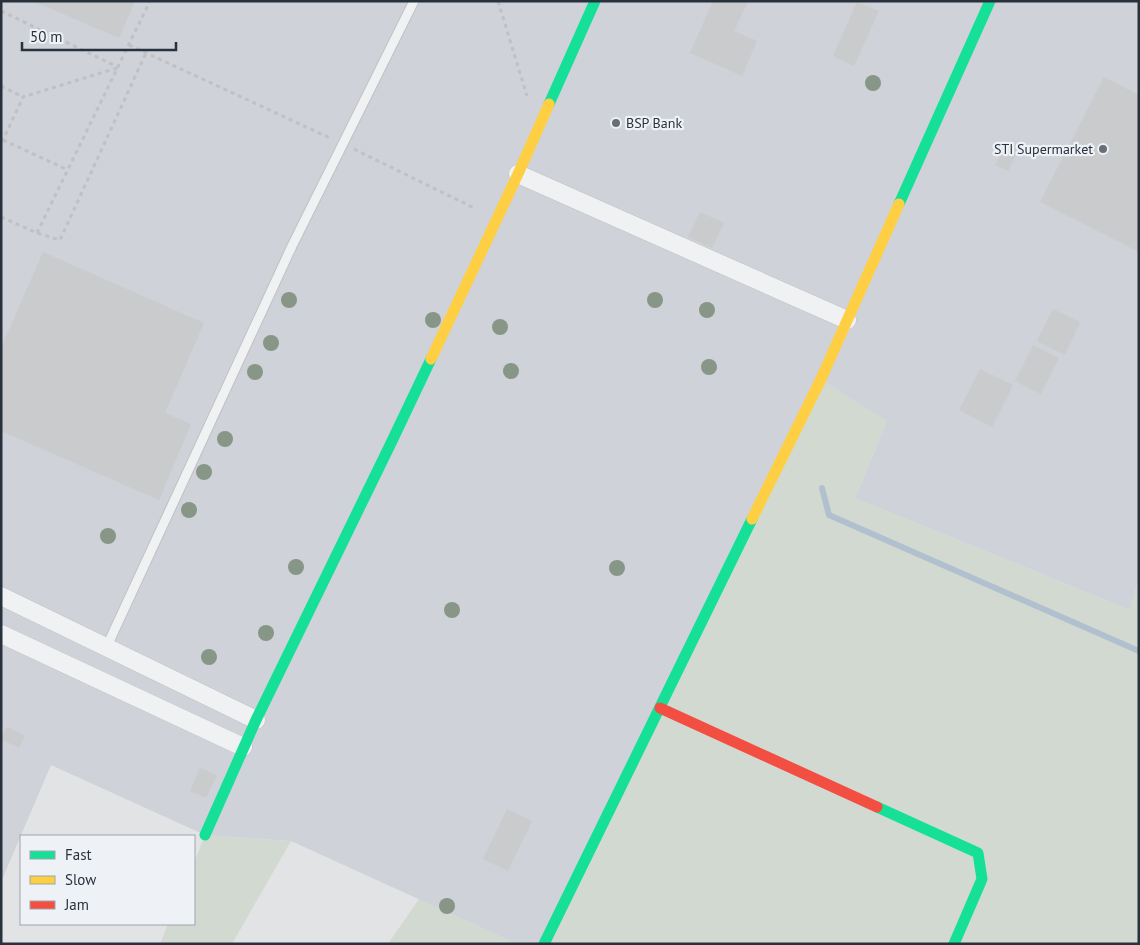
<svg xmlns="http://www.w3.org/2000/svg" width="1140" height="945" font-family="'PT Sans',sans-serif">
	<rect width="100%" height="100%" fill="#e1e3e5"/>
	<polygon fill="#cfd2d8" points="1,1 1139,1 1139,578 1130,610 855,498 887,421 544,944 517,944 291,841 205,835 51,765 1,882"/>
	<g fill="#d2d9d1">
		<polygon points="821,379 887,421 855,498 1130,610 1139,578 1139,944 544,944"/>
		<polygon points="205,835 291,841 232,944 160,944 168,924 194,924 194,863"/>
		<polygon points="419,899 517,944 388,944"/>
	</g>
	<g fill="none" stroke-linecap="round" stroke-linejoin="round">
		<polyline stroke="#b1c0ce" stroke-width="6" points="822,488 829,515 1139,651"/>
	</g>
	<g fill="#c9cbcd">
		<polygon points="33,1 135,1 119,38"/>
		<polygon points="713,1 748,1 734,31 757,41 742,76 690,53"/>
		<polygon points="857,2 879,11 854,66 833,56"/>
		<polygon points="1104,77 1139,95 1139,252 1040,202"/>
		<polygon points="1007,140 1020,146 1008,171 995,165"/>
		<polygon points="700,212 724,223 712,248 688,237"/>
		<polygon points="43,252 204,323 165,413 191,424 159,500 1,431 1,348"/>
		<polygon points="1053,309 1080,322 1065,355 1037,341"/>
		<polygon points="1033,345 1059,358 1041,394 1015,381"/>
		<polygon points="980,369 1013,385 992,427 959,410"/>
		<polygon points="7,727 25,736 19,748 1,739"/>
		<polygon points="200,768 217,775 206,798 190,791"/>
		<polygon points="507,809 532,821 508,871 483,859"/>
	</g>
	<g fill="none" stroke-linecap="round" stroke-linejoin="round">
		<g stroke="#bfc1c3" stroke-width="11">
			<polyline id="lane" points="107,646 292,246 414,1"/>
		</g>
		<g stroke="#bfc1c3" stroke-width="19">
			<g id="street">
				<polyline points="518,174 847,320"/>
				<polyline points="1,596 256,720"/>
				<polyline points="1,634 243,747"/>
			</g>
		</g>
		<g stroke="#bfc1c4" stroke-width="3" stroke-dasharray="4 4" stroke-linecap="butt">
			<polyline points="498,1 527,96"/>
			<polyline points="1,11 118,67"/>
			<polyline points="129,45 330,138"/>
			<polyline points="1,86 23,97"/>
			<polyline points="1,139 3,140 23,97 117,68"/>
			<polyline points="3,140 68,170"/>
			<polyline points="354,149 476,209"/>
			<polyline points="1,217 37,233 60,240 146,53"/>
			<polyline points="37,233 150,1"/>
		</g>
		<use href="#lane" stroke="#f0f1f2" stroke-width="9"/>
		<use href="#street" stroke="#f0f1f2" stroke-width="18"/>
		<g stroke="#16e098" stroke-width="11">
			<polyline points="549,104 595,1"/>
			<polyline points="899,204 990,1"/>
			<polyline points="877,807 978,853 982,879 954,944"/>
			<polyline points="205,835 256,720 392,441 431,359"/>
			<polyline points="544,944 752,519"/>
		</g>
		<g stroke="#ffcf43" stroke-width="11">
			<polyline points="431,359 518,174 549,104"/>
			<polyline points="752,519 821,379 899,204"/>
		</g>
		<polyline stroke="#f24e42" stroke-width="11" points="660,708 877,807"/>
	</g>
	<g fill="#879686">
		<circle cx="873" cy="83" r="8"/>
		<circle cx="289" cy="300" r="8"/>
		<circle cx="655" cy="300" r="8"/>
		<circle cx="707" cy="310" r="8"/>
		<circle cx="433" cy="320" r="8"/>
		<circle cx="500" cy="327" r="8"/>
		<circle cx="271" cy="343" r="8"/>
		<circle cx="709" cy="367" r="8"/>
		<circle cx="511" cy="371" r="8"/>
		<circle cx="255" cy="372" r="8"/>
		<circle cx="225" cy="439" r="8"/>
		<circle cx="204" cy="472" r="8"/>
		<circle cx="189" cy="510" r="8"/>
		<circle cx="108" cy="536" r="8"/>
		<circle cx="296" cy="567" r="8"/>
		<circle cx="617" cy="568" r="8"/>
		<circle cx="452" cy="610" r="8"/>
		<circle cx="266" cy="633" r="8"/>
		<circle cx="209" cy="657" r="8"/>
		<circle cx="447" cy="906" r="8"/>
	</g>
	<g fill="#696f78" stroke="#eef1f5" stroke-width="2">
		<circle cx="616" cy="123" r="5"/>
		<circle cx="1103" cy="149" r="5"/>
	</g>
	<g text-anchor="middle" stroke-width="4.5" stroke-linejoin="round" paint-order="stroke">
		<g font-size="14" fill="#29313d" stroke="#eef1f5" text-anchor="start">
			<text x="626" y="128">BSP Bank</text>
			<text x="1093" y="154" text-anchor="end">STI Supermarket</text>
		</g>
	</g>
	<rect width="1140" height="945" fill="none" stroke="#29313d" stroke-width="5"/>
	<rect x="20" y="835" width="175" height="90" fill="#eef1f5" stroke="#9fa4ab"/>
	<rect x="30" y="851" width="25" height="8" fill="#16e098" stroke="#9fa4ab"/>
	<text x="65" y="860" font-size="15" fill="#29313d">Fast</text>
	<rect x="30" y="876" width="25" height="8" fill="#ffcf43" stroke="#9fa4ab"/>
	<text x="65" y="885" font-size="15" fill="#29313d">Slow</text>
	<rect x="30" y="901" width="25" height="8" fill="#f24e42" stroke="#9fa4ab"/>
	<text x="65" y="910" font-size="15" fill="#29313d">Jam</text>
	<path d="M22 42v8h154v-8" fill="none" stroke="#29313d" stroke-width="2.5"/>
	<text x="30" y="42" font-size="15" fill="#29313d" stroke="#eef1f5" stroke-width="4" paint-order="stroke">50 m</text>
</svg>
